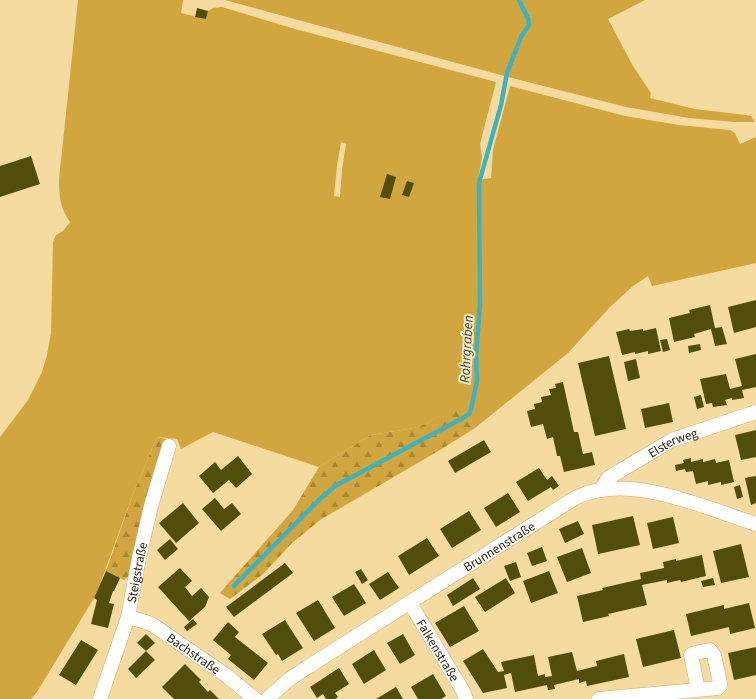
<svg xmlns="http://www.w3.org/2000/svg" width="756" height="699" font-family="'Source Sans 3',sans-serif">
	<defs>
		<pattern id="forest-firs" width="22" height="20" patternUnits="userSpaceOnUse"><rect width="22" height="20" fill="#d1a63e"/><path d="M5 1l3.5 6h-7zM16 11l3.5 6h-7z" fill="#aa8732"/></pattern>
	</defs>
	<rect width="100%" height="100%" fill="#f6dba0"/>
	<g fill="#d1a63e" fill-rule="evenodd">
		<path d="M78,0H183L181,13L206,19L208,11L213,8L222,7L295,29L496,82L480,144L482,157L478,180L491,178L493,150L510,86L625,116L679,125L730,130L735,133L740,144L756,137V263L652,286L648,276L633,286L610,307L568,353L475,428L460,405L425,424L414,428L371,435L319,467L213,432L181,449L177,439L157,437L133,494L100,584L94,598L37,692L31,699H0V437L28,400L42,372L47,355L51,333L53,242L56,235L63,231L70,222C60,209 59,195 59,179ZM341,142L346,144L342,169L340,197L334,196L337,166Z"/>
		<polygon points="225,0 645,0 608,19 633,66 651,93 650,98 695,109 746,115 751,116 755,122 735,122 689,118 626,107 512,78"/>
	</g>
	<g fill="url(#forest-firs)">
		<polygon points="460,404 475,428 440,450 320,520 291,544 262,575 230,599 220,593 293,510 319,467 371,435 414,428 425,424"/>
		<polygon points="157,437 166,439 163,449 130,575 124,580 106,571 133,494"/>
	</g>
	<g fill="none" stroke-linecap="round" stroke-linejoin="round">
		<polyline stroke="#3fb2bf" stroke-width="4.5" points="234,586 320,499 335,486 463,418 469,414 471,409 477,381 476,355 480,304 479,183 501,105 507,73 521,37 529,25 528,19 519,0"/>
	</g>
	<g fill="#514d0b">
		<polygon points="197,8 208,11 206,19 195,17"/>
		<polygon points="31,156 40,184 0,197 0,166"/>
		<polygon points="387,174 396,177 390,199 380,197"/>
		<polygon points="407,181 414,183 409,197 402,195"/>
		<polygon points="756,300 756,327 734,333 728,307"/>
		<polygon points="710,305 715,328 722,327 727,344 715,346 711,329 694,334 695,337 674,342 669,318 690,313 689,310"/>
		<polygon points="656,328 661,351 648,354 648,351 635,354 635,352 622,355 616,332 629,329 630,331 643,329 643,331"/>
		<polygon points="667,339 670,350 663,352 660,340"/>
		<polygon points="700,344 701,350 689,353 688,346"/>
		<polygon points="756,354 756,387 742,390 744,398 732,400 732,398 725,400 727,405 713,407 712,403 706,404 700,379 726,374 730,389 742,386 735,359"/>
		<polygon points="609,356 626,429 595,436 578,363"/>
		<polygon points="636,359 640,378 628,381 624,362"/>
		<polygon points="563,382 574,432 578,432 583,454 592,452 595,465 564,472 560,456 557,456 553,437 547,439 543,424 531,427 527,411 535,409 534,404 542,402 541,397 551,395 549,389 556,388 555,384"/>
		<polygon points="701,395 704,407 697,409 694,397"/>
		<polygon points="669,403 673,422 645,428 641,409"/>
		<polygon points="756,430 756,457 741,460 735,435"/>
		<polygon points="484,440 491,452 455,473 448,461"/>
		<polygon points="238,456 252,474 236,488 229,480 213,493 199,476 215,462 221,470"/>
		<polygon points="691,458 691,462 703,459 703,462 715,459 716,463 729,460 734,482 721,485 721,482 708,485 708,481 696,484 693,471 686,472 685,469 676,471 675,465 684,463 683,460"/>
		<polygon points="539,468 547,480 552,476 559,486 553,490 551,487 528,501 516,482"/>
		<polygon points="756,476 756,503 751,505 745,478"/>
		<polygon points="740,485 743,497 737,499 734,487"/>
		<polygon points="508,493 520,512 496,527 484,508"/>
		<polygon points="215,498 224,509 232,503 241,514 221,531 202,509"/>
		<polygon points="183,503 199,523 176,543 159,523"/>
		<polygon points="469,511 481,530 452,548 440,529"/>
		<polygon points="633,516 640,545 598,554 592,525"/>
		<polygon points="673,517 679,543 653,549 647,523"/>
		<polygon points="578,521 584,534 565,543 559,529"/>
		<polygon points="427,538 439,556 409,575 398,556"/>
		<polygon points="170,539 178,549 165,560 157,550"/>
		<polygon points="741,544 749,577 721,583 713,551"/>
		<polygon points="542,547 547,561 532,566 527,553"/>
		<polygon points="582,548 591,573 567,582 557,557"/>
		<polygon points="702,555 706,576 681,582 680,580 667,583 667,580 642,585 647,605 608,614 609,616 583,622 577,596 603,590 602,588 641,579 640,573 664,568 663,562 676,559 676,561"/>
		<polygon points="516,562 521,577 510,581 504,566"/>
		<polygon points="285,563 293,573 234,617 226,607"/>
		<polygon points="180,568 192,581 185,587 192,596 201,588 209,597 205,607 189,621 158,587"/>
		<polygon points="361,569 368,580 362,584 355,572"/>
		<polygon points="106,571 120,578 114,591 113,591 109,603 114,604 108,628 91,624 97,600 94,598"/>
		<polygon points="549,571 558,593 531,603 523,581"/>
		<polygon points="388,572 399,588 380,600 369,584"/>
		<polygon points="473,578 480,589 453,606 447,595"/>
		<polygon points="506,578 515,593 485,612 475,597"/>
		<polygon points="713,578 715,585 703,587 701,581"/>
		<polygon points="354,584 366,603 344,616 332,597"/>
		<polygon points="318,600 335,628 314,641 296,613"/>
		<polygon points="749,603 755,628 730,634 729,627 691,636 686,614 724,605 724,609"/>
		<polygon points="464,606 479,631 450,647 435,623"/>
		<polygon points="193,619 197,624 187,631 184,627"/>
		<polygon points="285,620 303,648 282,661 278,654 276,655 262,634"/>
		<polygon points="228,622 239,632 235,637 268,663 254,680 228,659 231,655 213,640"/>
		<polygon points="674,630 681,658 643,667 636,639"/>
		<polygon points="146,634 155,643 146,651 137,643"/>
		<polygon points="403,634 415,655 400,664 387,643"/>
		<polygon points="81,640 98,650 76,685 59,675"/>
		<polygon points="756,647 756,675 734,680 728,653"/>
		<polygon points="483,649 498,672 504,671 501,662 534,655 538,676 545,674 545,677 552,676 548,657 572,652 577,671 597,666 596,661 624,654 629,677 587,686 586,681 579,683 579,679 554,685 555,689 548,690 547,685 515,692 511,673 504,675 507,688 483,693 463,661"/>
		<polygon points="374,650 386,670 364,684 352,664"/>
		<polygon points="146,651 155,660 136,678 128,669"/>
		<polygon points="185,664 201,680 199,682 208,692 210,690 219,699 174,699 162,687"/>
		<polygon points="339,668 349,684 335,693 338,697 335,699 326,699 323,694 317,698 310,687"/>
		<polygon points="433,674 446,696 441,699 418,699 411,687"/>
		<polygon points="396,687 403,699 376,699"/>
	</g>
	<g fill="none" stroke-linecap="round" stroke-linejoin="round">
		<g stroke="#c9af75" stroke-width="15">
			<g id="street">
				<path id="s1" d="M601,490L608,478L672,440L756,412"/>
				<path id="s2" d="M410,603L463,691L466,699"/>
				<path id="s3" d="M128,617L146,622L153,625L227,676L255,699"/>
				<path id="s4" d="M100,699L128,617L139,558L151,506L169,446"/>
				<path id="s5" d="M267,699L287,681L306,668L575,498C628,471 705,508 756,524"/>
				<polyline points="599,699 718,688 720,686 720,683 714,655 710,650 695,653 691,655 698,690"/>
			</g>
		</g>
		<use href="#street" stroke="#fff" stroke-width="14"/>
	</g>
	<g text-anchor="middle" stroke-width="4" stroke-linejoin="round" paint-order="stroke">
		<g font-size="13" fill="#2d220a" stroke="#ffe9ba">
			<text dy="5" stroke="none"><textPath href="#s1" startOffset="88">Elsterweg</textPath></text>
			<text dy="5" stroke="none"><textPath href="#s5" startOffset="278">Brunnenstraße</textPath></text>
			<text dy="5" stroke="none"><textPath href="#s4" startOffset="132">Steigstraße</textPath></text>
			<text dy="5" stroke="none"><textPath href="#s2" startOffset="55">Falkenstraße</textPath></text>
			<text dy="5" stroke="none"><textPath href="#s3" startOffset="76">Bachstraße</textPath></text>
		</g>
		<g font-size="14" font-style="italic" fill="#25464a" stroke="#ffe9ba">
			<text transform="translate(466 349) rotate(-87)" y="5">Rohrgraben</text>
		</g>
	</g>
</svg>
